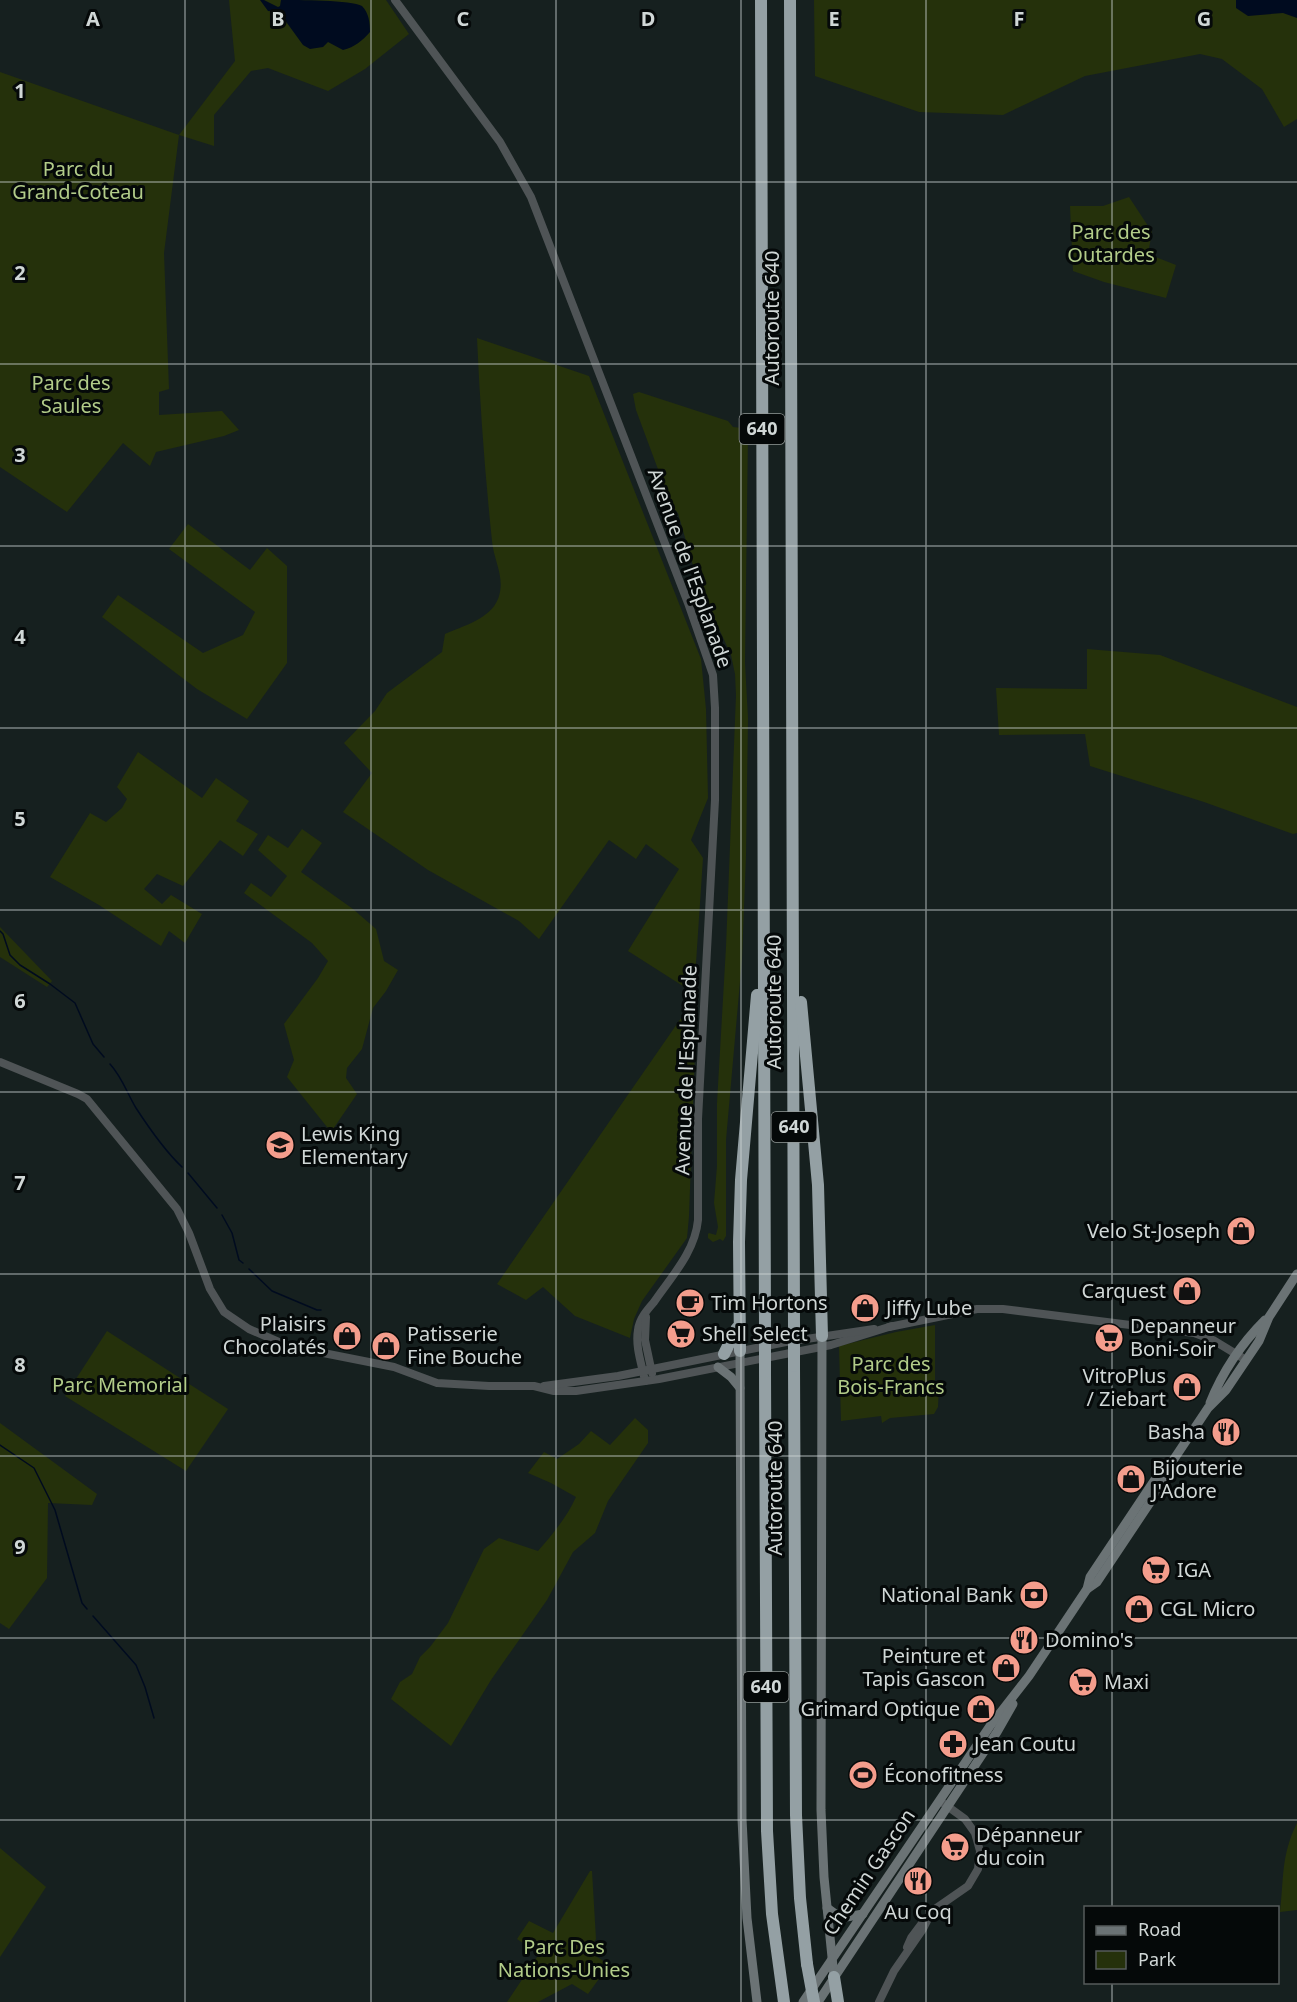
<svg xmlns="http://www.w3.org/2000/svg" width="1297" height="2002" font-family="'Noto Sans',sans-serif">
	<rect width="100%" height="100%" fill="#16201f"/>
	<g fill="#25310b">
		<polygon points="229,0 386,0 409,34 365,69 328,91 268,68 251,71 214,115 214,146 179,135 164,253 169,389 159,392 159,415 222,411 239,430 224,436 156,452 150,466 123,443 67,512 0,467 0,72 179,135 235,61"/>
		<polygon points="814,0 1297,0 1297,119 1284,127 1262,89 1222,59 1200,54 1085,76 1003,115 919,112 815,76"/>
		<polygon points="1129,197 1152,232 1148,254 1176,265 1166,298 1104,282 1073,271 1070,206 1103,206"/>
		<path d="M477,338L589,376L701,659L706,709L708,798L691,840L703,858L695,978L697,995L689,1216L687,1238L642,1301L634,1319L630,1338L575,1316L543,1287L526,1300L497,1284L697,995L628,951L679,869L646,844L636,859L609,840L539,939L519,921L428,870L343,812L372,773L344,743L375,711L387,693L442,652L445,634C463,626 490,619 498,599C506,578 494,562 492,541C485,474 480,406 477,338Z"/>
		<polygon points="639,392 728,421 733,427 743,428 748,433 745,663 748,718 746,856 742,959 726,1140 726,1236 723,1241 720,1239 713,1242 708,1238 708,1234 709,1233 716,1235 718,1227 714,1203 717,1166 717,1103 726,947 736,695 735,674 731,655 698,583 678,513 672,507 636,410 633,394"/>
		<polygon points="188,524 250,570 267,548 287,566 287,663 247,719 197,689 102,617 118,595 203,653 243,635 255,612 169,549"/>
		<polygon points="1087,649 1160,655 1297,707 1297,833 1293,834 1204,802 1090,766 1085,734 999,735 996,688 1087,689"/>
		<polygon points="138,752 202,798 216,778 249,801 236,821 258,834 243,856 220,840 183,886 157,874 144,889 162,904 171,895 202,914 185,943 169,931 161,946 99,905 50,877 90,813 106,822 122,808 127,799 117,787"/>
		<polygon points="302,829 322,843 301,872 353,909 376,929 384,961 398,970 386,991 373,1008 362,1049 347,1068 346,1078 357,1094 331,1132 287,1077 294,1060 284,1024 318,978 328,961 312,943 244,893 251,883 271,897 287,876 258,850 268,835 288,848"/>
		<polygon points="0,927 52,981 47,987 0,957"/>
		<polygon points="935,1325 935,1386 939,1385 938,1407 934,1414 890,1418 882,1423 881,1416 841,1421 839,1346 896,1332"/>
		<polygon points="107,1331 228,1409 186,1471 65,1396"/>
		<path d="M635,1418L648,1430V1443L608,1501L595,1533L573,1552L547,1600L491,1680L451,1746L391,1699L400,1682L412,1674L420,1657L430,1647L448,1623L484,1549L499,1538L538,1551C552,1535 567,1517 576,1497L551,1483L528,1473L544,1452L557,1459L579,1444L591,1431L610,1445Z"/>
		<polygon points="0,1423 97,1494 92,1505 48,1503 47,1578 9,1629 0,1623"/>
		<path d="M1297,1823V1910L1280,1912C1284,1878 1281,1855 1297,1823Z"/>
		<polygon points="0,1848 46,1887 0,1957"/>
		<polygon points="590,1871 592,1871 596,1939 589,1951 609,1965 588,1994 572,1984 538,2002 507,2002 539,1954 517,1939 529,1921 553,1933"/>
	</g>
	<g fill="#000b1f">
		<path d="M260,0H264L278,7L280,6L281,0C297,0 352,0 362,6C369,13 370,23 370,32C362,41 355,47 343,50L328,42L323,47L310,49L303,45L279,12L268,11Z"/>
		<polygon points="1236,0 1297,0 1297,18 1283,13 1248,16 1236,8"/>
	</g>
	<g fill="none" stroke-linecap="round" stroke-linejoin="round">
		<g stroke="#000b1f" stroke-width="1.5">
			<polyline points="0,931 3,934 10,955 20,965 50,984 75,1003 93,1044 104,1057"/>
			<path d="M110,1064C122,1077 127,1093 136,1108C149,1128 164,1150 182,1167"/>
			<polyline points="188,1173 217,1208"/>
			<polyline points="222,1215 232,1233 239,1260 243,1263"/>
			<polyline points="249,1269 272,1291 317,1310 321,1310"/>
			<polyline points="0,1445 34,1468 55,1510 82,1603 87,1609"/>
			<polyline points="93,1616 136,1665 145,1687 154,1718"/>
		</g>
		<g stroke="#4f5456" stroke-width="8">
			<path d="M395,0L500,142L531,197L688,603L713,675L715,708V800L698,1119V1220C695,1252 671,1277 654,1302C647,1310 639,1319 638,1330C635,1347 642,1365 645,1381"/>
			<polyline points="0,1062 78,1094 87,1099 177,1209 189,1233 210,1289 224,1312 249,1329 288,1346 394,1367 437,1383 489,1386 534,1386 554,1391 576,1391 659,1379 831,1345 892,1326"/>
			<polyline points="646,1317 645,1340 652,1373"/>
			<polyline points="889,1327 977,1309 1003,1309 1194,1333 1213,1340 1246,1360"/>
			<polyline points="544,1386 618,1376 786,1342 874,1329"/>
			<polyline points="907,1947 911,1938 923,1922"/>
			<polyline points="879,2002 894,1971 923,1929 932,1911 968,1886 978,1869 980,1851 975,1833 965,1819 943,1803"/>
		</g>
		<g stroke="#6b7375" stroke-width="9">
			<polyline points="822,1336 821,1810 824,1877 834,1977"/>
			<polyline points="740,1351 742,1819 747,1918 757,2002"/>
			<polyline points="718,1367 731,1377 740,1388"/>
			<path d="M1210,1403C1222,1373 1242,1343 1265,1320"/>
			<polyline points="1087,1589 1097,1582 1169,1474 1170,1465 1208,1408 1226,1390 1259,1341 1269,1317 1297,1274"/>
			<polyline points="827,1908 841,1918 863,1914"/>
			<polyline points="803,2002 990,1726 1029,1676 1087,1589 1090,1577 1162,1469 1170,1465"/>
			<polyline points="818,2002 997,1732 1013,1704"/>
		</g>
		<g stroke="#94a0a4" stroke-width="12">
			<polyline points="761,0 765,1331"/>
			<polyline points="790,0 794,1325"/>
			<polyline points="801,1002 818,1185 822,1336"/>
			<polyline points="740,1351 739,1242 741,1180 757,995"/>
			<polyline points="724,1354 737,1328"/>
			<polyline points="794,1366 796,1815 800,1898 807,1964"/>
			<polyline points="765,1372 767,1831 772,1914 784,2002"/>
			<polyline points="834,1977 838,2002"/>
		</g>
		<g stroke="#94a0a4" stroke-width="12">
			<polyline points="794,1325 794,1366"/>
			<polyline points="765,1331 765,1372"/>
			<polyline points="807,1964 814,2002"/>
		</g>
	</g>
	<path fill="none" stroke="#d0d7d6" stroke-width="1.5" stroke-opacity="0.55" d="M185,0V2002M371,0V2002M556,0V2002M741,0V2002M926,0V2002M1112,0V1908M0,182H1297M0,364H1297M0,546H1297M0,728H1297M0,910H1297M0,1092H1297M0,1274H1297M0,1456H1297M0,1638H1297M0,1820H1297M1112,1982V2002"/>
	<defs>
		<g id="school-disc" transform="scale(1.5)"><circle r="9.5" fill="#f49d8c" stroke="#050909"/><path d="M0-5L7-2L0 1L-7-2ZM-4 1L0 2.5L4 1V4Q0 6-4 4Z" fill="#111"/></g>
		<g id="shop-disc" transform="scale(1.5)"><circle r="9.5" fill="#f49d8c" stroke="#050909"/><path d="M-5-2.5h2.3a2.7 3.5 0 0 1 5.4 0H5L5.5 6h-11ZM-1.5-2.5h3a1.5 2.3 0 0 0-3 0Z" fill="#111"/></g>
		<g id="cafe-disc" transform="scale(1.5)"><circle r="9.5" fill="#f49d8c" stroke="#050909"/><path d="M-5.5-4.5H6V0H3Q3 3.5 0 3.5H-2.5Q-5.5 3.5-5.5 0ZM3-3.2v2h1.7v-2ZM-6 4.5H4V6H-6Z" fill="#111"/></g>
		<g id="supermarket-disc" transform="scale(1.5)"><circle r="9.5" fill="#f49d8c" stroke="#050909"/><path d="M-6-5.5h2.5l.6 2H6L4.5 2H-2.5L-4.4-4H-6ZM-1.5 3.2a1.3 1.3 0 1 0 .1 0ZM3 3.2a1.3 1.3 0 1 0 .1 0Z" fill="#111"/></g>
		<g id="restaurant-disc" transform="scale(1.5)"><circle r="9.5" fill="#f49d8c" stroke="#050909"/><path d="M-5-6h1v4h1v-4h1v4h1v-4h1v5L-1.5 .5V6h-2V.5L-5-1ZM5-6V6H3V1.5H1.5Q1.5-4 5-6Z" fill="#111"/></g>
		<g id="bank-disc" transform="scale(1.5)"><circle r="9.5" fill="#f49d8c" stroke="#050909"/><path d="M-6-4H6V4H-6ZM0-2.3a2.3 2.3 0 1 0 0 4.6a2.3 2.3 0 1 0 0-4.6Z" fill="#111"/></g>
		<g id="pharmacy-disc" transform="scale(1.5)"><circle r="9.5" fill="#f49d8c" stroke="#050909"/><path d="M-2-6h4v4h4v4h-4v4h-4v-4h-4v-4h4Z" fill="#111"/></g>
		<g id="stadium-disc" transform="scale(1.5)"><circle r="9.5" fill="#f49d8c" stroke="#050909"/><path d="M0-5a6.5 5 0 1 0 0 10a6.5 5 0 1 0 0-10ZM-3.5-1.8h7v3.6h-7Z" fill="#111"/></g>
	</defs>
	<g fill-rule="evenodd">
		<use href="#school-disc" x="280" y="1145"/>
		<use href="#shop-disc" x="1241" y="1231"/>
		<use href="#shop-disc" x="1187" y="1291"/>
		<use href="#cafe-disc" x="690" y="1303"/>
		<use href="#shop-disc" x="865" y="1308"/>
		<use href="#supermarket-disc" x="681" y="1334"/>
		<use href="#shop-disc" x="347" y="1336"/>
		<use href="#supermarket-disc" x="1109" y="1338"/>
		<use href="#shop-disc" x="386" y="1346"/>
		<use href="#shop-disc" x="1187" y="1387"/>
		<use href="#restaurant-disc" x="1226" y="1432"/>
		<use href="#shop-disc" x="1131" y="1479"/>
		<use href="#supermarket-disc" x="1156" y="1570"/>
		<use href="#bank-disc" x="1034" y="1595"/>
		<use href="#shop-disc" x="1139" y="1609"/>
		<use href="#restaurant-disc" x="1024" y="1640"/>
		<use href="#shop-disc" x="1006" y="1668"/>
		<use href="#supermarket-disc" x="1083" y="1682"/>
		<use href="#shop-disc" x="981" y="1709"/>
		<use href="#pharmacy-disc" x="953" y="1744"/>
		<use href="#stadium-disc" x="863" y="1775"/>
		<use href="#supermarket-disc" x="955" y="1847"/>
		<use href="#restaurant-disc" x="918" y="1881"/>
	</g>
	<g text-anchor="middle" stroke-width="6" stroke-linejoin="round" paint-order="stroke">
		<g fill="#050909" stroke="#939998" stroke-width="1.5">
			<rect x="739.5" y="414" width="45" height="30" rx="4.5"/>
			<rect x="771.5" y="1112" width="45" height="30" rx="4.5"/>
			<rect x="743.5" y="1672" width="45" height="30" rx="4.5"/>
		</g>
		<g font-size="18" font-weight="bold" fill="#d0d7d6">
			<text x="762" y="435">640</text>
			<text x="794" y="1133">640</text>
			<text x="766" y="1693">640</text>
		</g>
		<g font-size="20" fill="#b2cc89" stroke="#050909">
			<text x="78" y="176">Parc du<tspan x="78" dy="23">Grand-Coteau</tspan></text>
			<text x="1111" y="239">Parc des<tspan x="1111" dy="23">Outardes</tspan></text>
			<text x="71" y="390">Parc des<tspan x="71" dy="23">Saules</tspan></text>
			<text x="891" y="1371">Parc des<tspan x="891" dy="23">Bois-Francs</tspan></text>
			<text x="120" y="1392">Parc Memorial</text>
			<text x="564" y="1954">Parc Des<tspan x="564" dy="23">Nations-Unies</tspan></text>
		</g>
		<g font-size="20" fill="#d0d7d6" stroke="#050909">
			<text transform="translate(772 318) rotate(-90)" y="7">Autoroute 640</text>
			<text transform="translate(690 568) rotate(70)" y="7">Avenue de l'Esplanade</text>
			<text transform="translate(774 1002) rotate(-90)" y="7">Autoroute 640</text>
			<text transform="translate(686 1070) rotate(-88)" y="7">Avenue de l'Esplanade</text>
			<text transform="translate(775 1488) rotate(-90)" y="7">Autoroute 640</text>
			<text transform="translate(869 1872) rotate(-56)" y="7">Chemin Gascon</text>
		</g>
		<g font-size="20" fill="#d0d7d6" stroke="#050909" text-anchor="start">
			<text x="301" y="1141">Lewis King<tspan x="301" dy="23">Elementary</tspan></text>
			<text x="1220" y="1238" text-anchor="end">Velo St-Joseph</text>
			<text x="1166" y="1298" text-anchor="end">Carquest</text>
			<text x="711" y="1310">Tim Hortons</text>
			<text x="886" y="1315">Jiffy Lube</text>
			<text x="326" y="1331" text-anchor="end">Plaisirs<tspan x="326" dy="23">Chocolatés</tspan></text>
			<text x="1130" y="1333">Depanneur<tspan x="1130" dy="23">Boni-Soir</tspan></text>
			<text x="407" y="1341">Patisserie<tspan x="407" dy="23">Fine Bouche</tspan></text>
			<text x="702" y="1341">Shell Select</text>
			<text x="1166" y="1383" text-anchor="end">VitroPlus<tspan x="1166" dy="23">/ Ziebart</tspan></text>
			<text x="1205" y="1439" text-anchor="end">Basha</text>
			<text x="1152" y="1475">Bijouterie<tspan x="1152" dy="23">J'Adore</tspan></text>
			<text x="1177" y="1577">IGA</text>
			<text x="1013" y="1602" text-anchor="end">National Bank</text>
			<text x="1160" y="1616">CGL Micro</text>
			<text x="1045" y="1647">Domino's</text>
			<text x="985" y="1663" text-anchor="end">Peinture et<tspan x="985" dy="23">Tapis Gascon</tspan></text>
			<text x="1104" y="1689">Maxi</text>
			<text x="960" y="1716" text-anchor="end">Grimard Optique</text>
			<text x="974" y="1751">Jean Coutu</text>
			<text x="884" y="1782">Éconofitness</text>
			<text x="976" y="1842">Dépanneur<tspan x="976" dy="23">du coin</tspan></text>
			<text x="918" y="1919" text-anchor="middle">Au Coq</text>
		</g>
	</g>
	<g font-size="20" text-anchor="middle" font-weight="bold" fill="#d0d7d6" stroke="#050909" stroke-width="6" stroke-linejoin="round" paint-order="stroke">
		<text x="93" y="26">A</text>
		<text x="278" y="26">B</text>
		<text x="463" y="26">C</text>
		<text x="648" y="26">D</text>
		<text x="834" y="26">E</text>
		<text x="1019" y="26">F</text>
		<text x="1204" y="26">G</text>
		<text x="20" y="98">1</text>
		<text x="20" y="280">2</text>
		<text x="20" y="462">3</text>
		<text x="20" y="644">4</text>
		<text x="20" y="826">5</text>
		<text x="20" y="1008">6</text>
		<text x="20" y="1190">7</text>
		<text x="20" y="1372">8</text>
		<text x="20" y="1554">9</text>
	</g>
	<rect x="1084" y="1906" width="195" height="78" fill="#050909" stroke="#565b5b" stroke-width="1.5"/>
	<rect x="1096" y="1926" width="30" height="9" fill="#6b7375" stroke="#565b5b" stroke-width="1.5"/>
	<text x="1138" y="1936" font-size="18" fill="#d0d7d6">Road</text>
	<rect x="1096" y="1951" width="30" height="18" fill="#25310b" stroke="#565b5b" stroke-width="1.5"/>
	<text x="1138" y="1966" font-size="18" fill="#d0d7d6">Park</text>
</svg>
